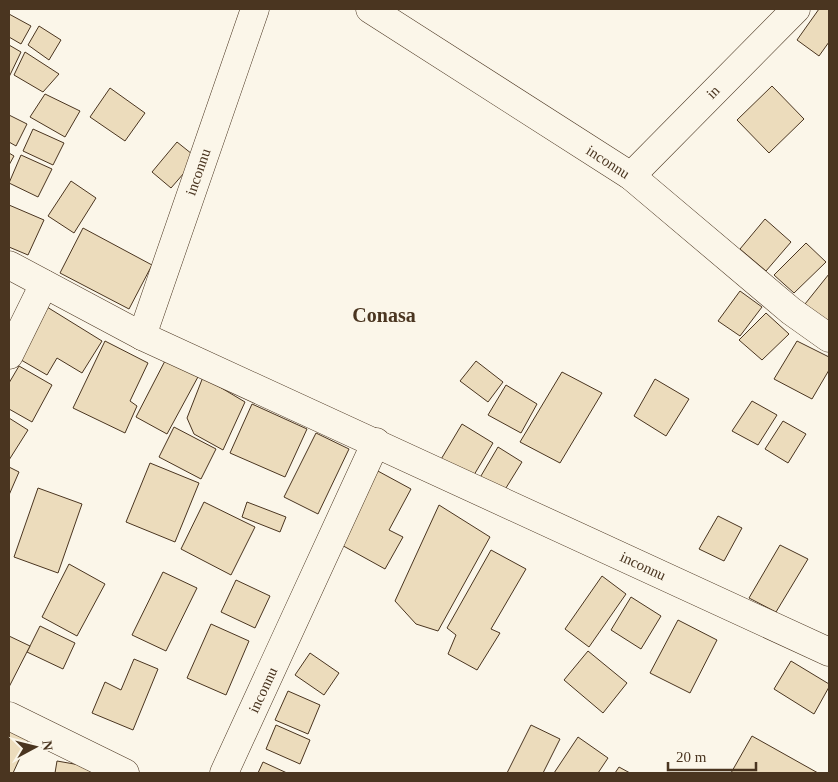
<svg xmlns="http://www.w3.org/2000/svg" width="838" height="782" font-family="'Times New Roman',serif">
	<rect width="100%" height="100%" fill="#fbf6e9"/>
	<g fill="#ecdcbc" stroke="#4a3520">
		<polygon points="819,9 829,9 829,42 819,56 797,40"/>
		<polygon points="9,14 31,26 21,44 9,37"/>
		<polygon points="39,26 61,40 49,60 28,45"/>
		<polygon points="9,45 21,52 9,77"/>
		<polygon points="25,52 59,74 43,92 14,75"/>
		<polygon points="772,86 804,119 769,153 737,120"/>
		<polygon points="110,88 145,113 125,141 90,117"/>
		<polygon points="45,94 80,111 65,137 30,117"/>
		<polygon points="9,115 27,124 16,146 9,142"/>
		<polygon points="33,129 64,143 53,165 23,151"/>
		<polygon points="177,142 197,158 171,188 152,172"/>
		<polygon points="9,153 14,156 9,165"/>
		<polygon points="21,155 52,169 38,197 9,183"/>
		<polygon points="71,181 96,198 74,233 48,216"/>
		<polygon points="9,205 44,220 28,255 9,247"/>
		<polygon points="765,219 791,242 766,271 740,249"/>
		<polygon points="83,228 152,265 129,309 60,273"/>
		<polygon points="806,243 826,262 794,293 774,275"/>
		<polygon points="829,274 829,324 805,304"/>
		<polygon points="740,291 762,307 740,336 718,321"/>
		<polygon points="47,307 102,341 82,373 57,358 47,375 16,357"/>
		<polygon points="766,313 789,334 762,360 739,340"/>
		<polygon points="105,341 148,363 130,401 137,406 125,433 73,408"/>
		<polygon points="797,341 829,357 829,370 812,399 774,379"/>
		<polygon points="167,357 199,375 167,434 136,417"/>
		<polygon points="476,361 503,382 488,402 460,381"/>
		<polygon points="19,366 52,385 32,422 9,409 9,383"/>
		<polygon points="562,372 602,393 560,463 520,442"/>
		<polygon points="203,377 245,402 223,450 194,434 187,418"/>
		<polygon points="655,379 689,399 666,436 634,416"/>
		<polygon points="506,385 537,404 521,433 488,415"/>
		<polygon points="752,401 777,415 758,445 732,431"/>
		<polygon points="252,404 307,429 285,477 230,453"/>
		<polygon points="9,418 28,430 9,460"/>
		<polygon points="783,421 806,434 788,463 765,449"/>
		<polygon points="462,424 493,443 471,480 440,461"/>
		<polygon points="174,427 216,449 201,479 159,457"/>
		<polygon points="316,433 349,449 318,514 284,497"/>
		<polygon points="498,447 522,462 501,496 478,481"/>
		<polygon points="150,463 199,483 175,542 126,522"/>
		<polygon points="9,467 19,472 9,495"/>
		<polygon points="376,470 411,489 389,530 403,537 385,569 338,543"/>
		<polygon points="38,488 82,504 58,573 14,557"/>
		<polygon points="204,502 255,527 231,575 181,549"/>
		<polygon points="247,502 286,517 280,532 242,517"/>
		<polygon points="439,505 490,537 438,631 416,624 395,601"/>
		<polygon points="718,516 742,528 724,561 699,549"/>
		<polygon points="780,545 808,559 776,612 749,598"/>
		<polygon points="491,550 526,569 491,629 500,633 477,670 448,654 456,635 447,628"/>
		<polygon points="69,564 105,584 77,636 42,617"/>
		<polygon points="163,572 197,588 166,651 132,635"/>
		<polygon points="602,576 626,594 589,647 565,629"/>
		<polygon points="236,580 270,596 255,628 221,612"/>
		<polygon points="631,597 661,616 641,649 611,630"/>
		<polygon points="678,620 717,640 690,693 650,673"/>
		<polygon points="211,624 249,641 226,695 187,678"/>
		<polygon points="40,626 75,643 63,669 27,652"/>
		<polygon points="9,636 30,646 9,687"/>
		<polygon points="588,651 627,683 603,713 564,680"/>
		<polygon points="310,653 339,673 324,695 295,675"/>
		<polygon points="134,659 158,669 133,730 92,713 105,682 121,690"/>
		<polygon points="791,661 829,684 829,687 814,714 774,689"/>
		<polygon points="288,691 320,705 308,734 275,720"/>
		<polygon points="276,725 310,740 300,764 266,749"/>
		<polygon points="531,725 560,739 543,773 507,773"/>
		<polygon points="9,726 30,736 13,773 9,773"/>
		<polygon points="752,736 818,773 731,773"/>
		<polygon points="578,737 608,758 598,773 554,773"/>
		<polygon points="57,761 97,768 97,773 55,773"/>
		<polygon points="263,762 287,773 258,773"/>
		<polygon points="619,767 630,773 615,773"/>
	</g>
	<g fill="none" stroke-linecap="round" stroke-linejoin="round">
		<g stroke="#4a3520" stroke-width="29">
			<g id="minor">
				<polyline points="370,9 631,176 791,311 829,338"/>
				<polyline points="631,176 796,9"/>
				<polyline points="9,265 142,336 829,652"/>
				<polyline points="142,336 255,9"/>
				<polyline points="9,355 44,284"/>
				<polyline points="9,716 125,773"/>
				<polyline points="224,773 376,442"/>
			</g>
		</g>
		<use href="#minor" stroke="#fbf6e9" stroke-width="28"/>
	</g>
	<g text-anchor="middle" stroke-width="4" stroke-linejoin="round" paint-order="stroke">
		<g font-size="15" fill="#4a3520" stroke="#fbf6e9">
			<text transform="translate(713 92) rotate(-45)" y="5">in</text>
			<text transform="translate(608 162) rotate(33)" y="5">inconnu</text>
			<text transform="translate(198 172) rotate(-71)" y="5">inconnu</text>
			<text transform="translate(643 566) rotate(25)" y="5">inconnu</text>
			<text transform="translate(263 690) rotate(-65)" y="5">inconnu</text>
		</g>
		<g font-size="20" font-weight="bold" fill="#4a3520" stroke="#fbf6e9">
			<text x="384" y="322">Conasa</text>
		</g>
	</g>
	<rect width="838" height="782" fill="none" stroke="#4a3520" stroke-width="20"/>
	<g transform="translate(35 747) rotate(83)" stroke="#fbf6e9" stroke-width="4" paint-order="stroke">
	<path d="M0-4L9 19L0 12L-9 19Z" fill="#4a3520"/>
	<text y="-8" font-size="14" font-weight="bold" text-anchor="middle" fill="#4a3520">N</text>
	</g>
	<path d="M668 762v8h88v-8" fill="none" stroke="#4a3520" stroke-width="2.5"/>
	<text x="676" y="762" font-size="15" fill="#4a3520" stroke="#fbf6e9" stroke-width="4" paint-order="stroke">20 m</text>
</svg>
